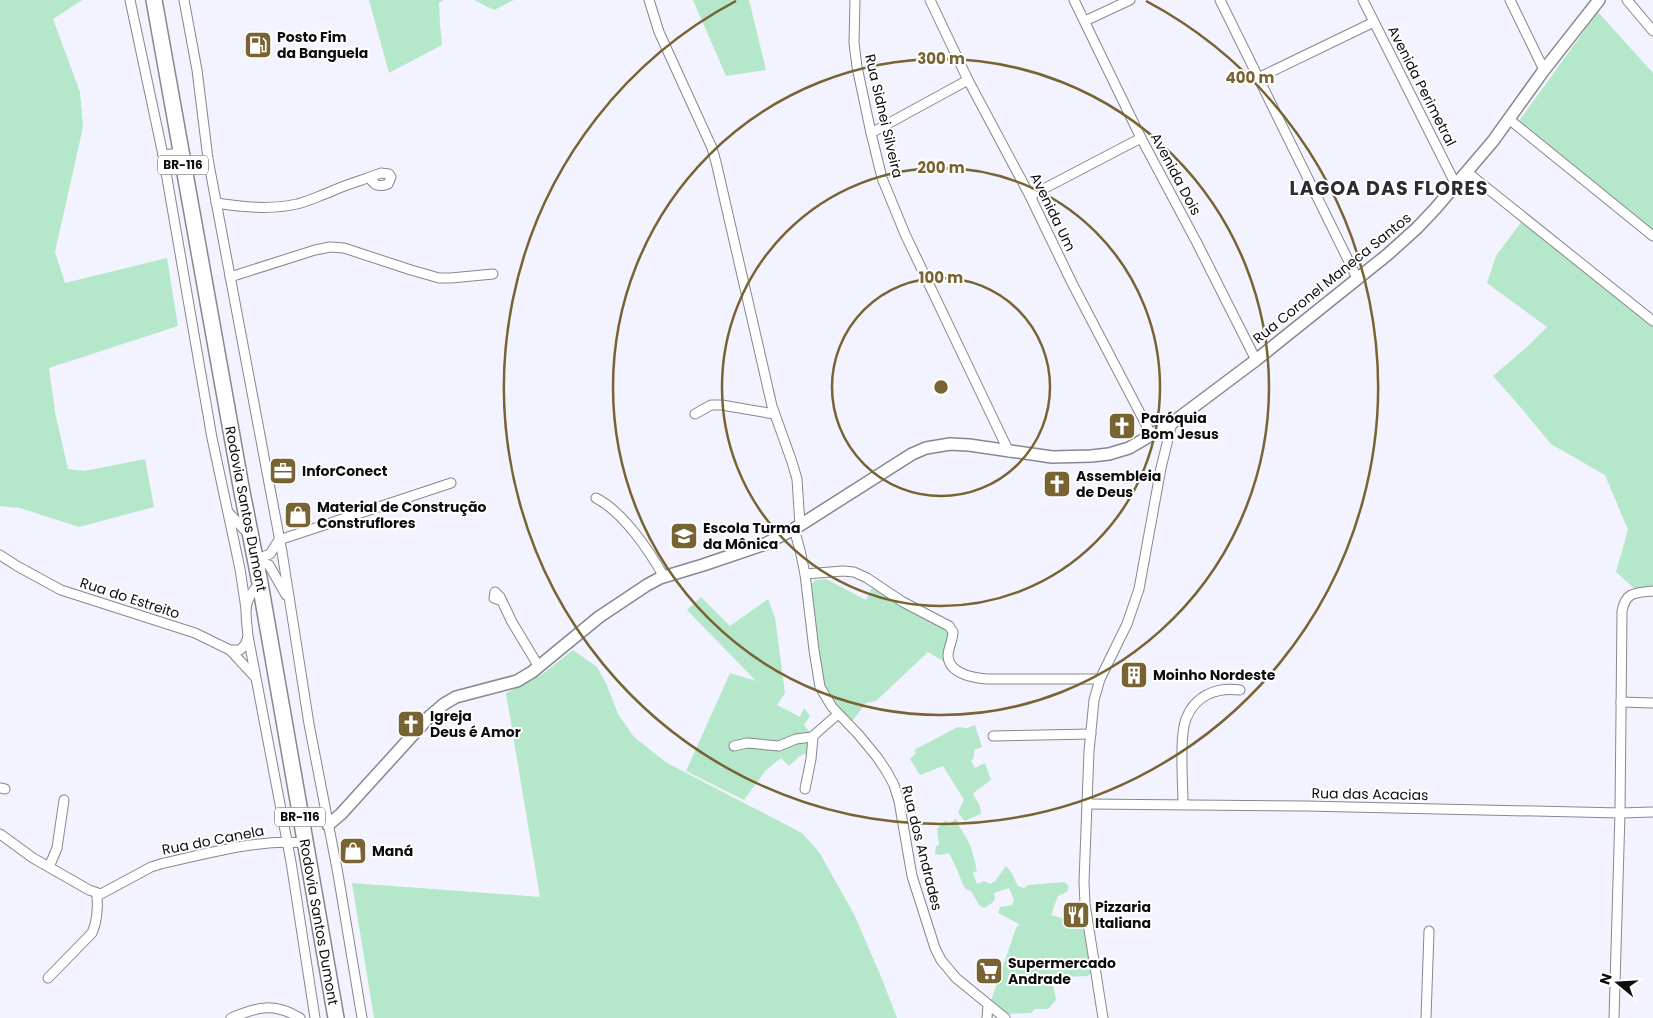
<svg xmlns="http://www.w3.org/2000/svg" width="1653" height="1018" font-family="Poppins,sans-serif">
	<rect width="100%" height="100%" fill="#f2f3fe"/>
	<g fill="#b5e7cb">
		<polygon points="0,0 82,0 53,19 80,92 83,127 55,252 65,283 167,258 178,326 49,368 55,412 68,469 84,471 145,459 154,507 79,527 20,508 0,506"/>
		<polygon points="369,0 444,0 439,3 440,24 442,45 389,73"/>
		<polygon points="474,0 514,0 494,10"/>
		<polygon points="693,0 749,0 766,70 726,76"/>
		<polygon points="1598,12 1653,73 1653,231 1519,121"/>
		<polygon points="1522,221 1653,325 1653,589 1636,590 1616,572 1628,530 1605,475 1551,444 1517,403 1493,376 1527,347 1547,327 1487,283 1496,256"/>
		<path d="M826,579L866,600L872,588L951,633L943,661L928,652L876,701L866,703L851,723C838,711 829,696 822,680L811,594V585L815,580Z"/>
		<polygon points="701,597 730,626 768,599 775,618 785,693 777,705 800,717 804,708 810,716 804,725 813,736 809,752 800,756 789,766 781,758 766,770 744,800 686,771 730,673 756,681 687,610"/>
		<polygon points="573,650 597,667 606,683 618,714 634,737 667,763 802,833 819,852 854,914 882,979 897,1018 374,1018 352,883 540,897 506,693 544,673"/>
		<polygon points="975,725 982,747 974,750 974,758 971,761 975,768 985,763 991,780 976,791 973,794 980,806 981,814 964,821 958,812 964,800 943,766 920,775 910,759 916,753 914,750 958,727 967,728"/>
		<path d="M956,819C959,826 962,831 966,837C971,845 975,861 977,871L973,873L977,884L984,881L990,884L995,881L1006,866L1011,872L1018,886L1024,888L1028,885L1064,882L1069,886L1067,892L1058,896L1051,915L1082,924L1087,940L1091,972L1088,976L1062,977L1052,979L1056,1000L1048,1009H1035L1031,1013L1005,1014L999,1006L991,1001L1016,928L1019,924L998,913L1000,907L1012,905L1014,900L1009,888L994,893L995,899L992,903L984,908L979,905L971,891L966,889L963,885L956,867L949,853L940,855L935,854L936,846L939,845L937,829L946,820L948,824Z"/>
	</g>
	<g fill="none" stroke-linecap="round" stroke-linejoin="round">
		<g stroke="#868791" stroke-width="11">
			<g id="street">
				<polyline points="130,0 163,155 181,153"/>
				<polyline points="184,0 197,70 208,159 282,552 309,724 338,874 362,1018"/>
				<polyline points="649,0 659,32 712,148 716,162 772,406 792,462 797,479 800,525"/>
				<polyline points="855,0 854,43 857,67 871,133 882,178 905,234 1009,452"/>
				<polyline points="930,0 968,80 1030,196 1072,283 1152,436"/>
				<polyline points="1074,0 1141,138 1197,243 1256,360"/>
				<polyline points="1220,0 1357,278"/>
				<polyline points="1363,0 1456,185"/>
				<polyline points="1510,0 1544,70"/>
				<polyline points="1627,0 1653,31"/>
				<polyline points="1085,21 1130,0"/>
				<polyline points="1258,78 1374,22"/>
				<polyline points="1510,120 1653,236"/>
				<polyline points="871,133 968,80"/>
				<polyline points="163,155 212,438 240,569 246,609"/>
				<polyline points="1467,172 1653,321"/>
				<polyline points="1030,196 1141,138"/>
				<path d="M216,203C243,207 270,210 297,204C309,201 319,196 330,192C346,184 364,180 381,173L389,174L391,177L388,184C380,187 374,186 370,178"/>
				<polyline points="230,277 315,250 330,247 344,248 411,270 439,278 451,278 493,274"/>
				<polyline points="695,414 711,405 722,405 774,414"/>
				<path d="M596,498C623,512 649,550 664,577"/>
				<polyline points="229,513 249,535"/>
				<polyline points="794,529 800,550 805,574 814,650 820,687 832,707 858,734 877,757 887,772 894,785 899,801 912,876 935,948 941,960 956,978 1005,1018"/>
				<polyline points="0,555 17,566 61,590 195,633 230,650 240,650 245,645 248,637"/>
				<polyline points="255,560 270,554 279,540 451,483"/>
				<polyline points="255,560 269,565 286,595"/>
				<path d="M805,574L843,571L854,572L867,578L903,602L949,626L953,632C953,640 948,648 948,656C949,674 974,678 987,679H1100"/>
				<path d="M260,583C241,603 246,611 248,636L291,862L315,1018"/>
				<polyline points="502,601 494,598 495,592 500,597 512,622 539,667"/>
				<polyline points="230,650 255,677"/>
				<polyline points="1621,702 1653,703"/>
				<polyline points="993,736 1091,734"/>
				<polyline points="734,746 747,743 779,746 796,739 812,737 838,714"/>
				<polyline points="0,788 5,789"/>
				<polyline points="805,789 811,759 813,737"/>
				<polyline points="1087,804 1306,806 1620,813 1653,812"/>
				<path d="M1183,804C1183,783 1179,737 1186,719C1195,695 1217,687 1240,690"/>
				<path d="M0,834L33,858L89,890L101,894L151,867L164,863C210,853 257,839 305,843"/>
				<polyline points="49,867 57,848 64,800"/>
				<path d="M48,978L92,933C98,920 98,907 97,894"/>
				<path d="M231,1018C257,1007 274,1002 300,1018"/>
				<polyline points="987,1018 988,1005"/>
				<polyline points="1103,1018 1085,904 1084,882 1089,751 1094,700 1100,679 1127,624 1139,589 1161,468 1172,423"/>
				<polyline points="1426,1018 1429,931"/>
				<path d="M1614,1018L1620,813L1622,611C1626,591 1636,593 1653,591"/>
			</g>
		</g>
		<g stroke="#868791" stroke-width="14">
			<polyline id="secondary" points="328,825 341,814 430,716 444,704 456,697 517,681 532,672 599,617 647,585 660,578 703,565 765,544 794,529 912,454 926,448 950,444 969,445 1052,457 1091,456 1109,454 1129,448 1172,423 1256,360 1387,255 1417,228 1435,209 1493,141 1544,70 1599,0"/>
		</g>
		<g stroke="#868791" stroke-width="18">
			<polyline id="highway" points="154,0 242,492 260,583 336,1018"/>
		</g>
		<use href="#street" stroke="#fff" stroke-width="9"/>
		<use href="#secondary" stroke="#fff" stroke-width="11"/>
		<use href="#highway" stroke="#fff" stroke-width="15"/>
	</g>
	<g fill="none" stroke="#786332" stroke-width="2.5">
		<circle cx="941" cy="387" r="109"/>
		<circle cx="941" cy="387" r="219"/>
		<circle cx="941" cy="387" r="328"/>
		<path d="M1146 1A437 437 0 1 1 736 1"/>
	</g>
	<defs>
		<g id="fuel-square" transform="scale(1.4375)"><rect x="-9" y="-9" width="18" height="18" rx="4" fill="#786332" stroke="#fff"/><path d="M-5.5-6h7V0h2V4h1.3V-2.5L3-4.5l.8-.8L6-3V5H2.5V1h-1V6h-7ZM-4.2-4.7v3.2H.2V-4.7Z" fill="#fff"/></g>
		<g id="church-square" transform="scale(1.4375)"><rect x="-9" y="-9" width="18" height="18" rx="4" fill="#786332" stroke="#fff"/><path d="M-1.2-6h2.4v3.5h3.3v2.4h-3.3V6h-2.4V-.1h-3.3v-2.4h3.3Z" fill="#fff"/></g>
		<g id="office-square" transform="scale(1.4375)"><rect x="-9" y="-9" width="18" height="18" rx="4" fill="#786332" stroke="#fff"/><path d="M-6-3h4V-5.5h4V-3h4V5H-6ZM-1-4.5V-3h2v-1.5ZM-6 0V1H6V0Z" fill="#fff"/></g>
		<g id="shop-square" transform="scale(1.4375)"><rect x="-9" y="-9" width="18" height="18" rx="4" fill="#786332" stroke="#fff"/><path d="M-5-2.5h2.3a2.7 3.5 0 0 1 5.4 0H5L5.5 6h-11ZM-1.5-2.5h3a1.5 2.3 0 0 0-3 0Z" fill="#fff"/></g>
		<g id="school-square" transform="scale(1.4375)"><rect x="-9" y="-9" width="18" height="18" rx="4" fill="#786332" stroke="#fff"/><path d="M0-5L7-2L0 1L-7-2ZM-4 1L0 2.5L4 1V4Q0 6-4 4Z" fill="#fff"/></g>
		<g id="building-square" transform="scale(1.4375)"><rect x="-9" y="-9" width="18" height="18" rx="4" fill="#786332" stroke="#fff"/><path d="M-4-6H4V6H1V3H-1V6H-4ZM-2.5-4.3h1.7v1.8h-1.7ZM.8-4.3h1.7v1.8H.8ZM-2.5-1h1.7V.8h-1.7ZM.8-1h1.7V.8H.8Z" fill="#fff"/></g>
		<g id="restaurant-square" transform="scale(1.4375)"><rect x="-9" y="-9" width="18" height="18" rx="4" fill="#786332" stroke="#fff"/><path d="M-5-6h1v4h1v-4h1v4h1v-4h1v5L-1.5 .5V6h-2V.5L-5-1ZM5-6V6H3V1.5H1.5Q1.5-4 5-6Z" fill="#fff"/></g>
		<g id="supermarket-square" transform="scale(1.4375)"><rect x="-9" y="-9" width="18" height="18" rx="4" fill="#786332" stroke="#fff"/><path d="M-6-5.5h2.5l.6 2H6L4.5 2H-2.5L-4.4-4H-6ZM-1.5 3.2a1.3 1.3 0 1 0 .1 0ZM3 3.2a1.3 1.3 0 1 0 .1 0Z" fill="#fff"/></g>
	</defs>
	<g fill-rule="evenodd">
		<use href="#fuel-square" x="258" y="45"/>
		<use href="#church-square" x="1122" y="426"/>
		<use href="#office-square" x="283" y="471"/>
		<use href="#church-square" x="1057" y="484"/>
		<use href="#shop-square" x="298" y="515"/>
		<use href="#school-square" x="684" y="536"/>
		<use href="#building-square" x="1134" y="675"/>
		<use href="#church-square" x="411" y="724"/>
		<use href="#shop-square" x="353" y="851"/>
		<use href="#restaurant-square" x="1076" y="915"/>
		<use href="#supermarket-square" x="989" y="971"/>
	</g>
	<g text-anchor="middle" stroke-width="4" stroke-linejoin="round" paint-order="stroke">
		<g fill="#fff" stroke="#565658" stroke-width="1">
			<rect x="158" y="155.5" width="50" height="19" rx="4"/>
			<rect x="275" y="807.5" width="50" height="19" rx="4"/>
		</g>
		<g font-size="12" font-weight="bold" fill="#0d0d10">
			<text x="183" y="169">BR-116</text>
			<text x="300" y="821">BR-116</text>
		</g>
		<g font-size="14" font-weight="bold" fill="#0d0d10" stroke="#fff" text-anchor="start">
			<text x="277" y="42">Posto Fim<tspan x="277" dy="16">da Banguela</tspan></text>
			<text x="1141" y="423">Paróquia<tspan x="1141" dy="16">Bom Jesus</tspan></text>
			<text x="302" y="476">InforConect</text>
			<text x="1076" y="481">Assembleia<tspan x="1076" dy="16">de Deus</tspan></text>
			<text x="317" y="512">Material de Construção<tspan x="317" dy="16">Construflores</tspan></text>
			<text x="703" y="533">Escola Turma<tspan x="703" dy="16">da Mônica</tspan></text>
			<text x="1153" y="680">Moinho Nordeste</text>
			<text x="430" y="721">Igreja<tspan x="430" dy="16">Deus é Amor</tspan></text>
			<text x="372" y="856">Maná</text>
			<text x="1095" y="912">Pizzaria<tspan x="1095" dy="16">Italiana</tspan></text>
			<text x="1008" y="968">Supermercado<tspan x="1008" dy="16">Andrade</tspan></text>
		</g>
		<g font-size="14" fill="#0d0d10" stroke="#fff">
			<text transform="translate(1422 86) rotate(63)" y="5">Avenida Perimetral</text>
			<text transform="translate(884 116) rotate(77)" y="5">Rua Sidnei Silveira</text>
			<text transform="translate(1176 174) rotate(62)" y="5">Avenida Dois</text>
			<text transform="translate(1053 212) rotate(64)" y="5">Avenida Um</text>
			<text transform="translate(1332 278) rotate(-39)" y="5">Rua Coronel Maneca Santos</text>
			<text transform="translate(246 509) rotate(79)" y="5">Rodovia Santos Dumont</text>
			<text transform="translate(130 598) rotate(18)" y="5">Rua do Estreito</text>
			<text transform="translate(1370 794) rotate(1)" y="5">Rua das Acacias</text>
			<text transform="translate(213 840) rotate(-11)" y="5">Rua do Canela</text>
			<text transform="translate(922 848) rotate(76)" y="5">Rua dos Andrades</text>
			<text transform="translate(319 922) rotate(80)" y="5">Rodovia Santos Dumont</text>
		</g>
		<g font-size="19" font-weight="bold" letter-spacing="1" fill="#2b2c33" stroke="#fff">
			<text x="1389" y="195">LAGOA DAS FLORES</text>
		</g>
	</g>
	<circle cx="941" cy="387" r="8" fill="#786332" stroke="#fff" stroke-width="2.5"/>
	<g font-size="15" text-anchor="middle" font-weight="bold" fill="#786332" stroke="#fff" stroke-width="4" stroke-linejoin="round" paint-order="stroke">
		<text x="941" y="64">300 m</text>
		<text x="1250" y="83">400 m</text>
		<text x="941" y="173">200 m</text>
		<text x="941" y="283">100 m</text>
	</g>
	<g transform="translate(1618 983) rotate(288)" stroke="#ffffff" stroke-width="4" paint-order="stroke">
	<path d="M0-4L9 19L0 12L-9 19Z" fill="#0d0d10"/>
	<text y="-8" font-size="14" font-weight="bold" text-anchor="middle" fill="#0d0d10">N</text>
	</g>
</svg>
